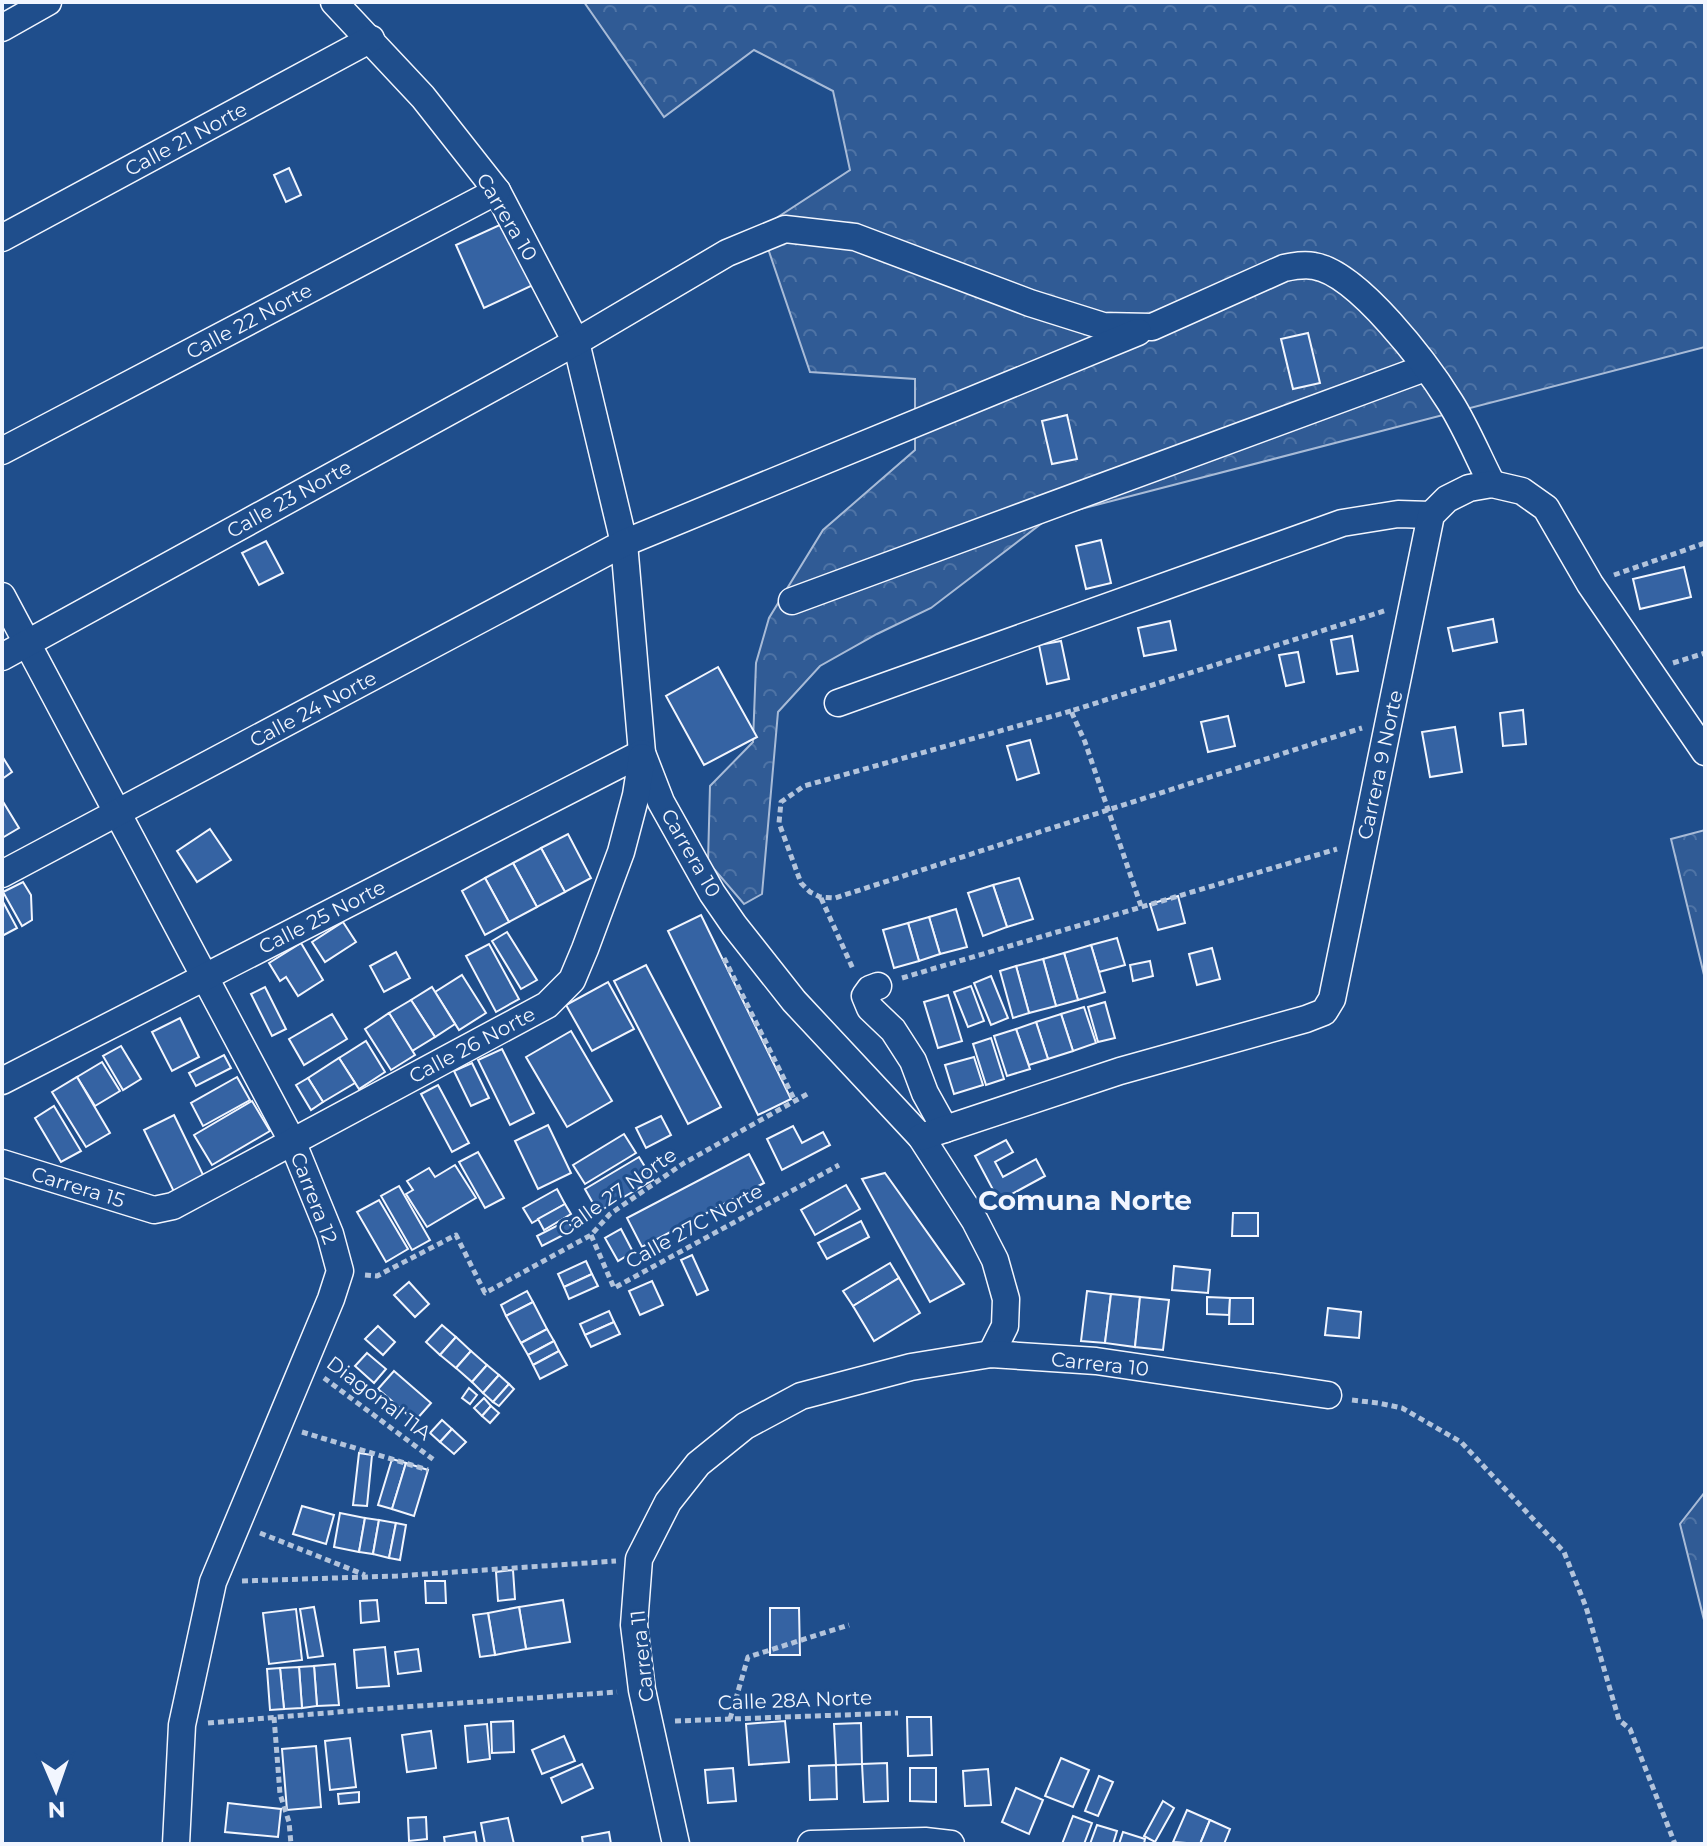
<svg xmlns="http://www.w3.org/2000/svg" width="1707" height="1846" font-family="Montserrat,sans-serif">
	<defs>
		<pattern id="forest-crowns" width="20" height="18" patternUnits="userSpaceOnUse" patternTransform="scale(2)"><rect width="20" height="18" fill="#305b95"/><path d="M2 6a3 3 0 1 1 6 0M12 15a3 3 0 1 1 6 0" fill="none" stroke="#4e73a5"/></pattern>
	</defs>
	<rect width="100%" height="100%" fill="#1f4e8c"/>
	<g fill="url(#forest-crowns)" stroke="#a8bbd7" stroke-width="2">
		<polygon points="584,2 1705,2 1705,347 1050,517 931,608 877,634 820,666 778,712 762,894 744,904 708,862 710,786 753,742 756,663 769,618 823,530 915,450 915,379 810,372 761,228 850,170 833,91 754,50 664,117"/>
		<polygon points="1705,830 1705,979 1671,839"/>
		<polygon points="1705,1492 1705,1624 1680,1524"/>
	</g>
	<g fill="#3563a3" stroke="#f2f6ff" stroke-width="2">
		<polygon points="289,168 301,195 286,202 274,175"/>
		<polygon points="504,223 533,285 484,308 456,245"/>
		<polygon points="1308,333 1320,383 1293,389 1281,339"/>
		<polygon points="1067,415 1077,459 1052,464 1042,421"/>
		<polygon points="1101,540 1111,583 1086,589 1076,546"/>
		<polygon points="266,541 283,573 259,585 242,553"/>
		<polygon points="1684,567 1691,597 1640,609 1633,579"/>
		<polygon points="1493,619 1497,642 1453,651 1448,628"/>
		<polygon points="1170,621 1176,650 1144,656 1138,628"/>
		<polygon points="1352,636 1358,671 1337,674 1331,640"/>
		<polygon points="1061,641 1069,679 1047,684 1039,645"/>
		<polygon points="1298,652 1304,682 1286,686 1279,655"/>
		<polygon points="718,667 757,737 704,765 666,696"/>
		<polygon points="1523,710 1526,744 1503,746 1500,713"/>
		<polygon points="1228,716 1235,746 1208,752 1201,722"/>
		<polygon points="1455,727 1462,772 1430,777 1422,732"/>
		<polygon points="1030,740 1039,773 1017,780 1007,746"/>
		<polygon points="2,756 12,772 2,779"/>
		<polygon points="2,800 19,828 2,838"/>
		<polygon points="210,829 231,860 197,882 177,851"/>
		<polygon points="568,834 591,878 565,892 541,848"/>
		<polygon points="541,848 565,892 537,907 513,863"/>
		<polygon points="513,863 537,907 509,922 485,878"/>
		<polygon points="485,878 509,922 485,935 462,891"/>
		<polygon points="1019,878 1033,919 1007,927 993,885"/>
		<polygon points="23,882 31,895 32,920 22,926 3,892"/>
		<polygon points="993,885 1007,927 983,936 968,893"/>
		<polygon points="1178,896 1185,923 1158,930 1150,904"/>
		<polygon points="2,900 17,928 2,936"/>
		<polygon points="956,909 967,947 940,954 929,917"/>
		<polygon points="701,915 791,1099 758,1115 668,931"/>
		<polygon points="929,917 940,954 919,961 908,923"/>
		<polygon points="343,922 356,942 325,962 312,942"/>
		<polygon points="908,923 919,961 894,968 883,930"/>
		<polygon points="507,932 537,980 521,989 492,941"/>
		<polygon points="1117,938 1125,965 1099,972 1091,945"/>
		<polygon points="301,943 323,980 298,996 286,977 280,981 269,963"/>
		<polygon points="489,944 519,999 496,1012 466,956"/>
		<polygon points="1091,945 1105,992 1078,1000 1064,953"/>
		<polygon points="1212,948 1220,979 1197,985 1189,954"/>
		<polygon points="396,952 410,978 384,992 370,966"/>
		<polygon points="1064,953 1078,1000 1056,1006 1043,959"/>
		<polygon points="1043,959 1056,1006 1029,1013 1016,966"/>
		<polygon points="1150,961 1153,976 1133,981 1130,965"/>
		<polygon points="646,965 721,1107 688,1124 614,981"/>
		<polygon points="1016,966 1029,1013 1013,1018 1000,971"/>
		<polygon points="462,975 486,1013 459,1030 435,992"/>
		<polygon points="991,976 1008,1018 991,1025 974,983"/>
		<polygon points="608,982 634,1029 592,1051 566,1005"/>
		<polygon points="971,986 984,1021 968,1027 954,992"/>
		<polygon points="265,987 286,1029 272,1036 251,994"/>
		<polygon points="432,987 455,1024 435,1037 411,1000"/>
		<polygon points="948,995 962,1041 938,1048 924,1002"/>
		<polygon points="411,1000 435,1037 412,1051 389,1013"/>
		<polygon points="1105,1002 1115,1038 1098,1042 1088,1007"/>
		<polygon points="1084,1007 1096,1043 1073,1051 1061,1014"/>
		<polygon points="389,1013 415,1055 391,1070 365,1029"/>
		<polygon points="332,1014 347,1039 304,1065 289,1039"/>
		<polygon points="1061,1014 1073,1051 1048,1059 1036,1022"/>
		<polygon points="180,1018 199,1057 172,1071 152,1032"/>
		<polygon points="1036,1022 1048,1059 1029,1065 1016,1029"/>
		<polygon points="1016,1029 1030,1069 1007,1076 994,1036"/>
		<polygon points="571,1031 612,1101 567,1127 526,1057"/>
		<polygon points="991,1038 1004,1079 986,1085 973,1044"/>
		<polygon points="366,1041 385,1072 359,1089 339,1058"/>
		<polygon points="121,1046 141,1079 123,1090 103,1056"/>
		<polygon points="502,1049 534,1113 510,1125 478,1060"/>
		<polygon points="224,1055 231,1068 196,1086 189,1073"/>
		<polygon points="974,1057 983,1085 954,1094 945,1065"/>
		<polygon points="339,1058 355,1083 323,1102 308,1078"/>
		<polygon points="102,1062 120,1091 95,1106 77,1077"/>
		<polygon points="472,1063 489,1098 471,1106 454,1071"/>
		<polygon points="77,1077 110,1133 86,1147 52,1092"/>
		<polygon points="237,1077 250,1100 203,1126 191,1103"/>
		<polygon points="308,1078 323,1102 311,1110 296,1085"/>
		<polygon points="438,1085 469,1143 452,1152 421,1094"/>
		<polygon points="252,1101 270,1131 212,1165 194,1135"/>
		<polygon points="54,1106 81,1151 61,1162 35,1118"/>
		<polygon points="174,1115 207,1183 177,1198 144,1130"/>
		<polygon points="661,1116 671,1135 646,1148 636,1128"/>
		<polygon points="548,1125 571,1173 538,1189 515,1141"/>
		<polygon points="793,1126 802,1143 823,1132 830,1145 782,1170 767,1139"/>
		<polygon points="624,1134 636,1153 585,1184 573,1165"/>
		<polygon points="1006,1140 1013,1152 995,1162 1003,1177 1036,1159 1045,1176 999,1201 975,1156"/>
		<polygon points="478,1152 504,1198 485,1208 459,1162"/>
		<polygon points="749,1154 764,1183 642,1247 627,1218"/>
		<polygon points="639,1157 653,1180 598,1212 585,1189"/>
		<polygon points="455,1165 476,1198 427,1227 406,1194 413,1190 407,1181 429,1168 435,1177"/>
		<polygon points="885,1173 964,1284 930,1302 862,1179"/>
		<polygon points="846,1185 860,1209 815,1235 801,1210"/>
		<polygon points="399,1186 430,1240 412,1250 381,1196"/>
		<polygon points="557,1189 565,1204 532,1223 523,1208"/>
		<polygon points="379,1200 408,1249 386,1262 357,1212"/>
		<polygon points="565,1204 571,1214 544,1230 538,1219"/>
		<polygon points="1233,1213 1258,1213 1258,1236 1232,1236"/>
		<polygon points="568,1220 573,1230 542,1246 537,1236"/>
		<polygon points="861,1221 869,1237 827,1259 818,1243"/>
		<polygon points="621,1229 633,1252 618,1261 605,1238"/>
		<polygon points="692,1255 708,1290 697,1295 681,1260"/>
		<polygon points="586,1261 592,1274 564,1287 558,1274"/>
		<polygon points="890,1263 899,1278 853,1306 843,1291"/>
		<polygon points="1174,1266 1210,1270 1208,1293 1172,1290"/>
		<polygon points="592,1274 598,1286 569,1299 564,1287"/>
		<polygon points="899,1278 920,1313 874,1341 853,1306"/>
		<polygon points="652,1281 663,1305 640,1315 629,1291"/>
		<polygon points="409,1282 429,1304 415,1317 394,1295"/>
		<polygon points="527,1291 533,1302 506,1316 501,1305"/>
		<polygon points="1087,1291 1111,1294 1105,1343 1081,1341"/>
		<polygon points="1111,1294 1140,1297 1135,1347 1105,1343"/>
		<polygon points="1140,1297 1169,1300 1163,1350 1135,1347"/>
		<polygon points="1207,1297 1230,1298 1229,1315 1207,1314"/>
		<polygon points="1230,1298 1253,1298 1253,1324 1229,1324"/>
		<polygon points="533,1302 547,1329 521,1343 506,1316"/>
		<polygon points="1328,1308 1361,1312 1359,1338 1325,1335"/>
		<polygon points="609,1311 614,1322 585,1335 580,1324"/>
		<polygon points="614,1322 620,1334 591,1347 585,1335"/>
		<polygon points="442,1325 456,1337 440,1355 426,1342"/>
		<polygon points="378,1326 395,1342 383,1355 365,1339"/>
		<polygon points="547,1329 554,1341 528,1355 521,1343"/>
		<polygon points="456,1337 471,1351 456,1368 440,1355"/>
		<polygon points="554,1341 559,1351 533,1365 528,1355"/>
		<polygon points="471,1351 487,1365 472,1382 456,1368"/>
		<polygon points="559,1351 567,1365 540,1379 533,1365"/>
		<polygon points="367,1353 386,1369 374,1383 355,1366"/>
		<polygon points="487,1365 499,1375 483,1393 472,1382"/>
		<polygon points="394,1371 431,1403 415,1421 378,1389"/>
		<polygon points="499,1375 509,1384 493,1402 483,1393"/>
		<polygon points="509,1384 514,1389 499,1406 493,1402"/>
		<polygon points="469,1388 477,1395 470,1404 462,1398"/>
		<polygon points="484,1398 491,1406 482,1416 474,1408"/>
		<polygon points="491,1406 499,1413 490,1423 482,1416"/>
		<polygon points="442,1420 452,1429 440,1442 430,1433"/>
		<polygon points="452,1429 466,1442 454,1454 440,1442"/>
		<polygon points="359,1453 372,1455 367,1506 353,1505"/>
		<polygon points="392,1459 406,1463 392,1509 378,1505"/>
		<polygon points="406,1463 428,1470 414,1516 392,1509"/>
		<polygon points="302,1506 334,1515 326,1544 293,1534"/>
		<polygon points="340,1513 365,1518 359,1552 334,1547"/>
		<polygon points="365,1518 379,1520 373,1554 359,1552"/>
		<polygon points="379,1520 396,1523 389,1558 373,1554"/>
		<polygon points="396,1523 406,1525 400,1560 389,1558"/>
		<polygon points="513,1570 515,1599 498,1601 496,1572"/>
		<polygon points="425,1581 445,1581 446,1603 426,1603"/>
		<polygon points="377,1600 379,1621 361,1623 360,1601"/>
		<polygon points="563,1600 570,1642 526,1649 519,1607"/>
		<polygon points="314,1607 323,1656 308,1658 300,1609"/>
		<polygon points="519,1607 526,1649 495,1655 488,1613"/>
		<polygon points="770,1608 799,1608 800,1655 770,1655"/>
		<polygon points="296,1609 302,1660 269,1664 263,1613"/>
		<polygon points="488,1613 495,1655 480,1657 473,1615"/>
		<polygon points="385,1647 389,1686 357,1688 354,1650"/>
		<polygon points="418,1649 421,1671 398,1674 395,1652"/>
		<polygon points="335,1664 339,1705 317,1706 314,1666"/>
		<polygon points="314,1666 317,1706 302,1708 299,1667"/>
		<polygon points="299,1667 302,1708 284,1709 280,1668"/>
		<polygon points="280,1668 284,1709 270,1710 267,1669"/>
		<polygon points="907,1717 931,1717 932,1755 908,1756"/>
		<polygon points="513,1721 514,1752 492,1753 491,1722"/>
		<polygon points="785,1721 789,1762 749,1765 746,1724"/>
		<polygon points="861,1723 862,1764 836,1765 834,1724"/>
		<polygon points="487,1724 490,1759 468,1762 465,1726"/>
		<polygon points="431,1731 436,1768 407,1772 402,1735"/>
		<polygon points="564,1736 575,1761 542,1774 532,1750"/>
		<polygon points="350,1738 356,1787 330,1790 325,1741"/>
		<polygon points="316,1746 321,1807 287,1810 282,1749"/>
		<polygon points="1061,1758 1089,1770 1073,1807 1045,1796"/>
		<polygon points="887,1763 888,1801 864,1802 862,1764"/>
		<polygon points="582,1764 593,1788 562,1803 551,1778"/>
		<polygon points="836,1765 837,1799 810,1800 809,1766"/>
		<polygon points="733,1768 736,1801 708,1803 705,1770"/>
		<polygon points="910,1768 936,1768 936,1802 910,1801"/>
		<polygon points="988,1769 991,1805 965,1806 963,1771"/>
		<polygon points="1099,1776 1113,1782 1098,1816 1085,1811"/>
		<polygon points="1016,1788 1043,1800 1029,1834 1002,1822"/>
		<polygon points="359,1792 359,1802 339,1804 338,1794"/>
		<polygon points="1163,1801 1174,1808 1155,1842 1144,1836"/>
		<polygon points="228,1803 281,1809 278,1837 225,1832"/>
		<polygon points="1187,1810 1210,1820 1200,1844 1173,1842"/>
		<polygon points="1073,1816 1092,1823 1084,1844 1062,1844"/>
		<polygon points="426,1817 427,1839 409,1841 408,1818"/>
		<polygon points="508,1818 514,1844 485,1844 481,1823"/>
		<polygon points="1210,1820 1230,1829 1224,1844 1200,1844"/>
		<polygon points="1097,1825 1117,1831 1113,1844 1090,1844"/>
		<polygon points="475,1832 477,1844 445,1844 444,1837"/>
		<polygon points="609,1832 611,1844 583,1844 582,1837"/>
		<polygon points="1123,1832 1145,1839 1144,1844 1119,1844"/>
	</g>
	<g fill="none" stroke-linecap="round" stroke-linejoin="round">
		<g stroke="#f2f6ff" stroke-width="29">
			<g id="street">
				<polyline points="334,2 423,97 497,191 576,342 624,543 642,753 661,802 712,893 734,925 794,1001 921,1137 975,1221 995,1260 1006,1299 1005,1326 991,1354"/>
				<polyline points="2,28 48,2"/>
				<polyline points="2,238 371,39"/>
				<polyline points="2,451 497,191"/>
				<polyline points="2,596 292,1141 330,1234 340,1271 331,1299 213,1582 182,1725 176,1844"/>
				<polyline points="792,601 1425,368"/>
				<path d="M2,657L576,342L727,253L785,229L855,237L1030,303L1103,326L1152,327L1284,268C1294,266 1304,264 1314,266C1358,273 1427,365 1450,402C1466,427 1478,457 1492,484"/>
				<polyline points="838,703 1342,523 1398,514 1431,515"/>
				<polyline points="2,874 624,543 1138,332"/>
				<polyline points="878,986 870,989 865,996 870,1008 893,1030 913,1061 925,1093 945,1129"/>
				<polyline points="2,1081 642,753"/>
				<polyline points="921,1137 1120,1071 1306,1019 1324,1012 1332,999 1431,515 1447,499 1469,488 1492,484 1522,491 1546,508 1590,584 1705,752"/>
				<polyline points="2,1163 154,1210 173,1206 547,1005 572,980 585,949 621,852 636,795 642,757"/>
				<polyline points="676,1844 642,1690 634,1625 639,1559 668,1502 698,1464 745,1426 801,1396 911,1367 991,1354 1096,1361 1328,1395"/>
				<polyline points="811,1844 925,1841 951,1844"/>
			</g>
		</g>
		<g stroke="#b3c4dc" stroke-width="5" stroke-dasharray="6 4" stroke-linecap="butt">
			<polyline points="1614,575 1705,543"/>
			<polyline points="1673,663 1705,653"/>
			<polyline points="1071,711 804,786 781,802 779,823 801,883 810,892 820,897 835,898 1362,728"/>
			<polyline points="821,898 853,969"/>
			<polyline points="1141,906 1085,742 1071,711 1387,610"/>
			<polyline points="724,958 795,1101"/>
			<polyline points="902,978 1337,849"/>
			<polyline points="591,1235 614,1288 839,1165"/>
			<polyline points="365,1275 377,1276 456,1235 485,1293 591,1235 610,1214 684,1163 809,1093"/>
			<polyline points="324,1378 434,1460"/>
			<polyline points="1352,1400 1378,1403 1402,1408 1461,1442 1564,1552 1586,1607 1619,1720 1630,1729 1675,1844"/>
			<polyline points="302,1432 428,1470"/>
			<polyline points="260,1533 365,1575"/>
			<polyline points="242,1581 397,1576 616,1561"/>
			<polyline points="274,1717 280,1794 289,1822 291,1844"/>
			<polyline points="730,1719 748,1657 849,1625"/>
			<polyline points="675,1721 898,1713"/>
			<polyline points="208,1723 362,1710 617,1692"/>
		</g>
		<use href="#street" stroke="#1f4e8c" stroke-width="26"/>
	</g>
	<g text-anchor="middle" stroke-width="6" stroke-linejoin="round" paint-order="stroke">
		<g font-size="20" fill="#f2f6ff" stroke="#1f4e8c">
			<text transform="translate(186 139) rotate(-28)" y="7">Calle 21 Norte</text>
			<text transform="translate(507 217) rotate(59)" y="7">Carrera 10</text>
			<text transform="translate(249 321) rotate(-28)" y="7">Calle 22 Norte</text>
			<text transform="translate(289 499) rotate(-29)" y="7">Calle 23 Norte</text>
			<text transform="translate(313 709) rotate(-28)" y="7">Calle 24 Norte</text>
			<text transform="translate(1380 765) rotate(-78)" y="7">Carrera 9 Norte</text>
			<text transform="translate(691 853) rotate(60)" y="7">Carrera 10</text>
			<text transform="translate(322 917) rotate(-27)" y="7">Calle 25 Norte</text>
			<text transform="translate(472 1045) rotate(-28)" y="7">Calle 26 Norte</text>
			<text transform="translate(78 1187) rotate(17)" y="7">Carrera 15</text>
			<text transform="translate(617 1192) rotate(-35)" y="7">Calle 27 Norte</text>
			<text transform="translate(314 1198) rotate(69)" y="7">Carrera 12</text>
			<text transform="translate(694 1226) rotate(-29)" y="7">Calle 27C Norte</text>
			<text transform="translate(1100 1364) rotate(6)" y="7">Carrera 10</text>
			<text transform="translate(379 1398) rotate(37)" y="7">Diagonal 11A</text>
			<text transform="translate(642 1656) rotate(-96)" y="7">Carrera 11</text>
			<text transform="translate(795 1700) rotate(-2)" y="7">Calle 28A Norte</text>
		</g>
		<g font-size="28" font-weight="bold" fill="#f2f6ff" stroke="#1f4e8c">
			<text x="1085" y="1210">Comuna Norte</text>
		</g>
	</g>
	<rect width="1707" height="1846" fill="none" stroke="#f2f6ff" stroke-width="8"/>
	<g transform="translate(56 1790) rotate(178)" stroke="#1f4e8c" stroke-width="6" paint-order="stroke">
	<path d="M0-6L14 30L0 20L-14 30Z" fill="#f2f6ff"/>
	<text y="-12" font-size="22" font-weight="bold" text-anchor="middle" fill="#f2f6ff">N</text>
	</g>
</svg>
